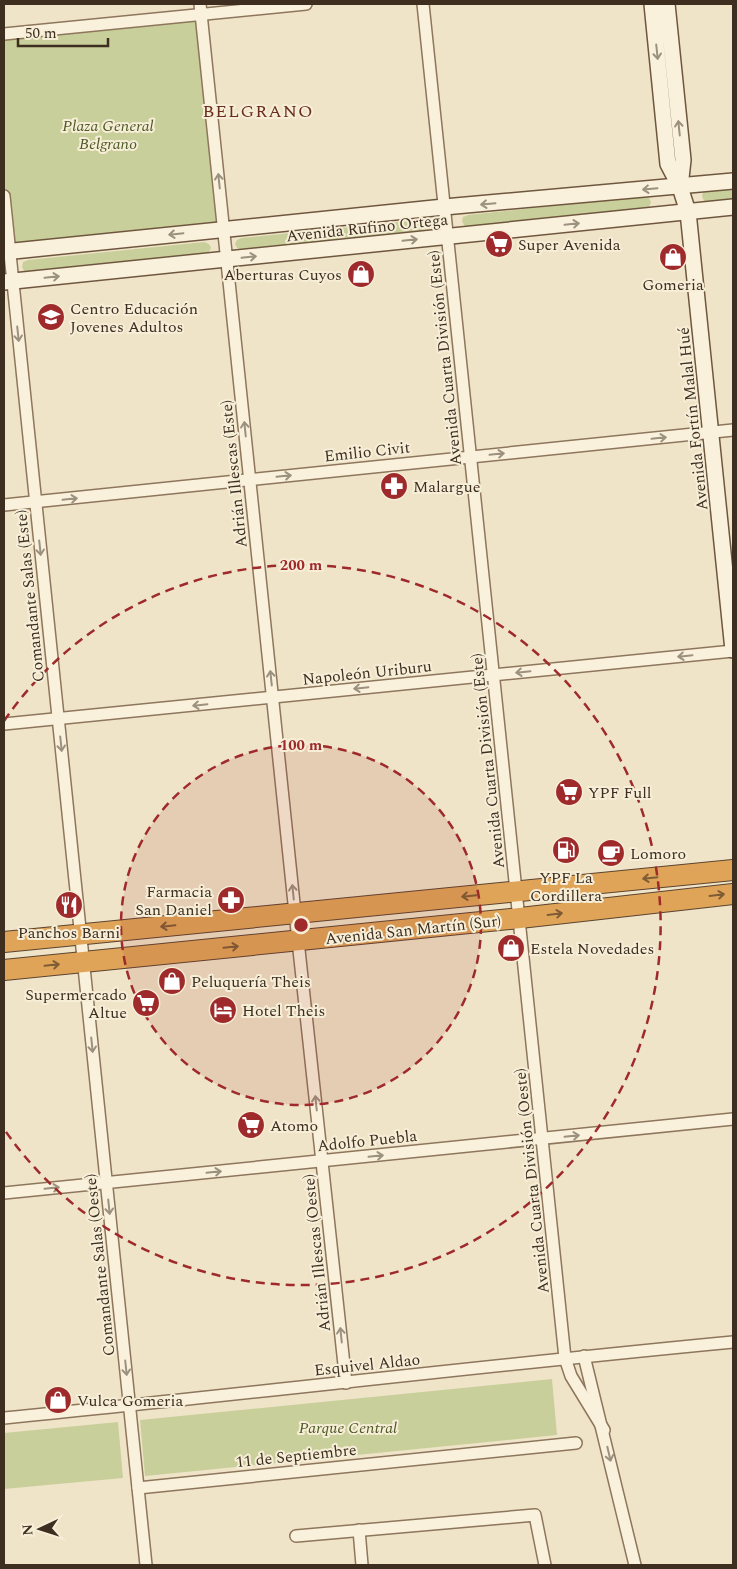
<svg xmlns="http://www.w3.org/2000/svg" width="737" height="1569" font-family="Spectral,serif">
	<rect width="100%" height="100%" fill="#f0e4c8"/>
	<g fill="#c9cf9b">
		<polygon points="201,14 224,229 10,251 4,196 4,34"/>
		<polygon points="733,187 733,200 708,202 704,201 702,196 703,192 707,190"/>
		<polygon points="645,196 649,198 651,202 649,207 645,209 468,227 464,225 462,221 463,217 468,215"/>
		<polygon points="418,220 422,221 424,225 423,230 418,232 242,250 237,248 235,244 237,240 241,238"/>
		<polygon points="204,242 209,244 211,248 209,252 205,254 28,273 24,271 22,267 23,262 28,260"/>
		<polygon points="552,1379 557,1435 145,1476 140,1420"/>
		<polygon points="118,1422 123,1478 4,1489 4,1433"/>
	</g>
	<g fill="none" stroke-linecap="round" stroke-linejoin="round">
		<g stroke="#8d765c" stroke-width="14">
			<g id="street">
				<polyline points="200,4 295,913 346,1383"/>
				<polyline points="423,4 565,1358 571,1376 604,1430"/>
				<polyline points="4,34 306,4"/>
				<polyline points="4,196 146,1565"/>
				<polyline points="4,505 733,430"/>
				<polyline points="4,724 733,651"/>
				<polyline points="4,1193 733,1119"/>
				<polyline points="584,1356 635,1565"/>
				<path d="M4,1418C247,1394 490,1365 733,1342"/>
				<polyline points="138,1488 576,1443"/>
				<polyline points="359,1530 362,1565"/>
				<polyline points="296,1536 535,1515 545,1565"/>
			</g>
		</g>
		<g stroke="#6f573f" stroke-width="18">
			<g id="secondary">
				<polyline points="652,4 668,164 680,187 683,160 667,4"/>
				<polyline points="680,187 688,212 733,650"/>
				<polyline points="4,252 444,207 733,181"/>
				<polyline points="4,282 733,207"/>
			</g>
		</g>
		<g stroke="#5b4430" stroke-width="22">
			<g id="highway">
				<polyline points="4,942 733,870"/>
				<polyline points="4,970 520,918 733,894"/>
			</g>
		</g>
		<use href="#street" stroke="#faf1dc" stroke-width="11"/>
		<use href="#secondary" stroke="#faf1dc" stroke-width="15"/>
		<use href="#highway" stroke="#e0a458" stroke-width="20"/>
	</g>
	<defs><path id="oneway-shaft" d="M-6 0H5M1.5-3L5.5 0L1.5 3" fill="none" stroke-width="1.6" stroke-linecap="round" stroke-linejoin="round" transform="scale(1.25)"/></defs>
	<g stroke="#9c907e">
		<use href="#oneway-shaft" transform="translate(657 52) rotate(84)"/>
		<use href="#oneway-shaft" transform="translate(679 128) rotate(-96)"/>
		<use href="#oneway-shaft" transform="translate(219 181) rotate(-96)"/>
		<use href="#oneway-shaft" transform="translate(650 189) rotate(175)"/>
		<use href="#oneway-shaft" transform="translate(488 204) rotate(175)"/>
		<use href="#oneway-shaft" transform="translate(572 224) rotate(-6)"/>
		<use href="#oneway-shaft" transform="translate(176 234) rotate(174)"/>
		<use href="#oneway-shaft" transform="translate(410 240) rotate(-6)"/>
		<use href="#oneway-shaft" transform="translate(249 257) rotate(-6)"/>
		<use href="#oneway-shaft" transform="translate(52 277) rotate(-6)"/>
		<use href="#oneway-shaft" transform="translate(18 334) rotate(84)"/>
		<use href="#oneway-shaft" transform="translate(245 429) rotate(-96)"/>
		<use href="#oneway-shaft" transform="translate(659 438) rotate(-6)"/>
		<use href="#oneway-shaft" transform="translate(497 454) rotate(-6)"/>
		<use href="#oneway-shaft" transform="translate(284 476) rotate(-6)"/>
		<use href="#oneway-shaft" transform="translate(70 499) rotate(-6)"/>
		<use href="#oneway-shaft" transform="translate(40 548) rotate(84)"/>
		<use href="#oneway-shaft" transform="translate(685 656) rotate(174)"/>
		<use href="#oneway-shaft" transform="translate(523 672) rotate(174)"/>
		<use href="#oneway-shaft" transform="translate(271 678) rotate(-96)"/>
		<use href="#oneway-shaft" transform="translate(361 688) rotate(174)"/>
		<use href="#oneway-shaft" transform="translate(200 705) rotate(174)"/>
		<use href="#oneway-shaft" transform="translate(61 744) rotate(84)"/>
		<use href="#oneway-shaft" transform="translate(293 892) rotate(-96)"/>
		<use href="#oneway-shaft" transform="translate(92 1045) rotate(84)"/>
		<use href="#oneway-shaft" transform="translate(316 1103) rotate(-96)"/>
		<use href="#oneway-shaft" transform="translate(572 1136) rotate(-6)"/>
		<use href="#oneway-shaft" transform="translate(376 1156) rotate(-6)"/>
		<use href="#oneway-shaft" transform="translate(214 1172) rotate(-6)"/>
		<use href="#oneway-shaft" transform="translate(52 1188) rotate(-6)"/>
		<use href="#oneway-shaft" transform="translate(109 1207) rotate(84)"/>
		<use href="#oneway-shaft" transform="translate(341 1335) rotate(-96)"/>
		<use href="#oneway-shaft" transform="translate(126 1368) rotate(84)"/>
		<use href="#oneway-shaft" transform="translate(609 1454) rotate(77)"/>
	</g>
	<g stroke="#7e5d36">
		<use href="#oneway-shaft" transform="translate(650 878) rotate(174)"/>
		<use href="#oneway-shaft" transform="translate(717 895) rotate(-7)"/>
		<use href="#oneway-shaft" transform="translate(469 896) rotate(174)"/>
		<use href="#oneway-shaft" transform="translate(555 914) rotate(-7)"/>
		<use href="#oneway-shaft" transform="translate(168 926) rotate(174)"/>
		<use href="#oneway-shaft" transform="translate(231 947) rotate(-6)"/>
		<use href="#oneway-shaft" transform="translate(52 965) rotate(-6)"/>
	</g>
	<circle cx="301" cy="925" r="180" fill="#9e2a2b" fill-opacity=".12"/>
	<g fill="none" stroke="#9e2a2b" stroke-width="2.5" stroke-dasharray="9 6">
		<circle cx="301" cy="925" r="180"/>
		<path d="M4 721A360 360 0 1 1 4 1129"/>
	</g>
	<defs>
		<g id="supermarket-disc" transform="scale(1.4375)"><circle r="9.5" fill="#9e2a2b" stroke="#f7eed8"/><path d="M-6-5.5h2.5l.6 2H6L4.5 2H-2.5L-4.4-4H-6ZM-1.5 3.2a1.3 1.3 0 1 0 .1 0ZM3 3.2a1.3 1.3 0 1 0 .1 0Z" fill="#fff"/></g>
		<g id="shop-disc" transform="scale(1.4375)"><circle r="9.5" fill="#9e2a2b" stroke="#f7eed8"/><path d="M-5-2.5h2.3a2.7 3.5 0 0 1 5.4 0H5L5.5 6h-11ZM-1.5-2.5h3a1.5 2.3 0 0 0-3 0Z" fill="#fff"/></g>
		<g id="university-disc" transform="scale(1.4375)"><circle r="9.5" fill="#9e2a2b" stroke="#f7eed8"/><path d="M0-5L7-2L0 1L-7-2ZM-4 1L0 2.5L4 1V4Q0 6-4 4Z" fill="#fff"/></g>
		<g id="pharmacy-disc" transform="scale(1.4375)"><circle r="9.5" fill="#9e2a2b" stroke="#f7eed8"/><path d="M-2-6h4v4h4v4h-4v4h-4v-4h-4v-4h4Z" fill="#fff"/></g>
		<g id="fuel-disc" transform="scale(1.4375)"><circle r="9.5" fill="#9e2a2b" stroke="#f7eed8"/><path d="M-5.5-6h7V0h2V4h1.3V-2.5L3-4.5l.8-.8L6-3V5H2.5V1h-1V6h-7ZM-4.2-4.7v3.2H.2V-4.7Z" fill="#fff"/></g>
		<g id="cafe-disc" transform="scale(1.4375)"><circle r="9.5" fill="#9e2a2b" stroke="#f7eed8"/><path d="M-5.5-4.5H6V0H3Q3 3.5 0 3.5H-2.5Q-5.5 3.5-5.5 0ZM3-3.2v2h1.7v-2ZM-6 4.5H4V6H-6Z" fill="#fff"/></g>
		<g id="restaurant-disc" transform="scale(1.4375)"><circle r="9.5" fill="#9e2a2b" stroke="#f7eed8"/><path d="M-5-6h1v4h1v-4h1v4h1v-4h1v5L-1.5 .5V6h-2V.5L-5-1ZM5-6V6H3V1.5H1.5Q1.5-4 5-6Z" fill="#fff"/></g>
		<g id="hotel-disc" transform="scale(1.4375)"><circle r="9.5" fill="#9e2a2b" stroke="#f7eed8"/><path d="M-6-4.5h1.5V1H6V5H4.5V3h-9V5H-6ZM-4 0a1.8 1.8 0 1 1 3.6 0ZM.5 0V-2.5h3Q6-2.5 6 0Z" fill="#fff"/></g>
	</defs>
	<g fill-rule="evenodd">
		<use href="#supermarket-disc" x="499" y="244"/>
		<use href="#shop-disc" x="673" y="257"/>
		<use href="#shop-disc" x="361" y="274"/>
		<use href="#university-disc" x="51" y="317"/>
		<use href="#pharmacy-disc" x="394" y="486"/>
		<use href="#supermarket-disc" x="569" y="792"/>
		<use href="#fuel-disc" x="566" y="850"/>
		<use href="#cafe-disc" x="611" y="853"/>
		<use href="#pharmacy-disc" x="231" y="900"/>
		<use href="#restaurant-disc" x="69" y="905"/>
		<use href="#shop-disc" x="511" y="948"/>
		<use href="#shop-disc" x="172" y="981"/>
		<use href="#supermarket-disc" x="146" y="1003"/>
		<use href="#hotel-disc" x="223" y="1010"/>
		<use href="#supermarket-disc" x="251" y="1125"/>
		<use href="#shop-disc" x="58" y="1400"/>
	</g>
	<g text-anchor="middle" stroke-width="4" stroke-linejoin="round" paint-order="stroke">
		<g font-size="16" font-style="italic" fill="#4d5a26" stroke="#f7eed8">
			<text x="108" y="131">Plaza General<tspan x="108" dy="18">Belgrano</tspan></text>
			<text x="348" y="1433">Parque Central</text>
		</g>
		<g font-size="16" fill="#3d2e20" stroke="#f7eed8">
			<text transform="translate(367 227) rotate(-6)" y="6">Avenida Rufino Ortega</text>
			<text transform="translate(444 358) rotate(-96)" y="6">Avenida Cuarta División (Este)</text>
			<text transform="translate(692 419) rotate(-96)" y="6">Avenida Fortín Malal Hué</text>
			<text transform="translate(367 451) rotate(-6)" y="6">Emilio Civit</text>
			<text transform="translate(233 474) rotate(-96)" y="6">Adrián Illescas (Este)</text>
			<text transform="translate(29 596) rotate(-96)" y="6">Comandante Salas (Este)</text>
			<text transform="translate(367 672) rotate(-6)" y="6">Napoleón Uriburu</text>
			<text transform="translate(487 761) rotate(-96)" y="6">Avenida Cuarta División (Este)</text>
			<text transform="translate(413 929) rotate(-6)" y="6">Avenida San Martín (Sur)</text>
			<text transform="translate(367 1140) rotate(-6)" y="6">Adolfo Puebla</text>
			<text transform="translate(531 1181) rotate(-96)" y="6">Avenida Cuarta División (Oeste)</text>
			<text transform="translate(316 1253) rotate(-96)" y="6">Adrián Illescas (Oeste)</text>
			<text transform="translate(99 1265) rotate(-96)" y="6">Comandante Salas (Oeste)</text>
			<text transform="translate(367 1364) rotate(-6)" y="6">Esquivel Aldao</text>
			<text transform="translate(296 1455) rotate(-6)" y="6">11 de Septiembre</text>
		</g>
		<g font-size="16" fill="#3d2e20" stroke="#f7eed8" text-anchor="start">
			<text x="518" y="250">Super Avenida</text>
			<text x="342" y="280" text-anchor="end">Aberturas Cuyos</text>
			<text x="673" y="290" text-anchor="middle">Gomeria</text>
			<text x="70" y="314">Centro Educación<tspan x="70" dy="18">Jovenes Adultos</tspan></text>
			<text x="413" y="492">Malargue</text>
			<text x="588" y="798">YPF Full</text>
			<text x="630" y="859">Lomoro</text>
			<text x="566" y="883" text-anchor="middle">YPF La<tspan x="566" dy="18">Cordillera</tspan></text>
			<text x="212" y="897" text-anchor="end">Farmacia<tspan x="212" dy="18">San Daniel</tspan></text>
			<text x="69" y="938" text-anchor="middle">Panchos Barni</text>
			<text x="530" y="954">Estela Novedades</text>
			<text x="191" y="987">Peluquería Theis</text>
			<text x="127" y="1000" text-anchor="end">Supermercado<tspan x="127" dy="18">Altue</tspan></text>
			<text x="242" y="1016">Hotel Theis</text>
			<text x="270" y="1131">Atomo</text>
			<text x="77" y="1406">Vulca Gomeria</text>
		</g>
		<g font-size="18" letter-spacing="1" fill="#6b2e1e" stroke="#f7eed8">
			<text x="258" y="117">BELGRANO</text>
		</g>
	</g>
	<circle cx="301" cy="925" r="8" fill="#9e2a2b" stroke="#f7eed8" stroke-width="2.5"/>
	<g font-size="15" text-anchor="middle" font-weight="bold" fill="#9e2a2b" stroke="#f7eed8" stroke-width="4" stroke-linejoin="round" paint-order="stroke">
		<text x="301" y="570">200 m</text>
		<text x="301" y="750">100 m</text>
	</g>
	<rect width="737" height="1569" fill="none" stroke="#3d2e20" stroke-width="10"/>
	<g transform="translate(40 1529) rotate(266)" stroke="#f7eed8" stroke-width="4" paint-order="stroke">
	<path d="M0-4L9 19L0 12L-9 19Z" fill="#3d2e20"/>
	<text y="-8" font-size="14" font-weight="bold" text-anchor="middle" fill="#3d2e20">N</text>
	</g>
	<path d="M18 38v8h90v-8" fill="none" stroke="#3d2e20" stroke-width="2.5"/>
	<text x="25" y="38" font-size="15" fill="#3d2e20" stroke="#f7eed8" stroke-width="4" paint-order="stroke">50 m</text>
</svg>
